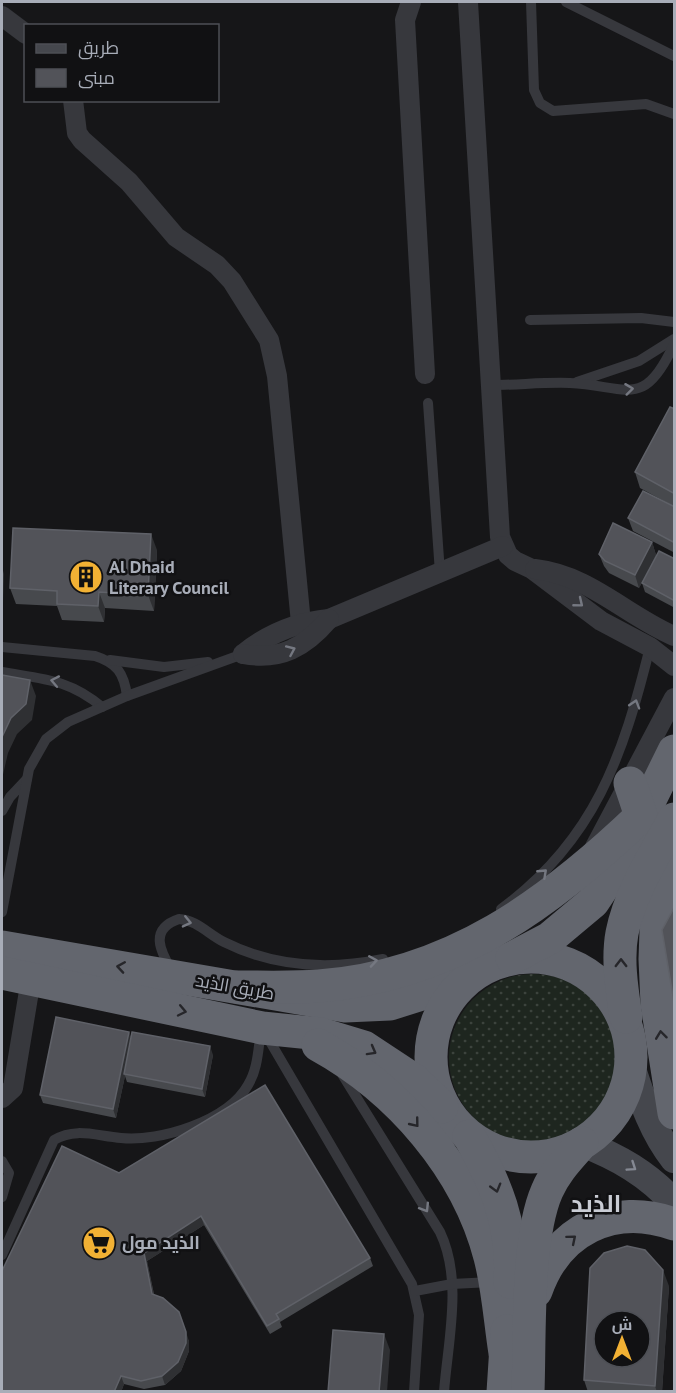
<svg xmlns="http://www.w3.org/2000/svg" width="676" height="1393" font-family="'PT Sans',Cairo,sans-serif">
	<defs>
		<pattern id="grass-dots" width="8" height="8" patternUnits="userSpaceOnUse" patternTransform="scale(1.5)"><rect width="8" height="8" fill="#1e261f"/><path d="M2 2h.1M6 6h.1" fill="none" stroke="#3c433d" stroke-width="1.8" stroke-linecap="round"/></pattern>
	</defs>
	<rect width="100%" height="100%" fill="#161618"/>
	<circle fill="url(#grass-dots)" cx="533" cy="1058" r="84"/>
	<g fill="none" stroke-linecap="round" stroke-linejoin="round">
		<g stroke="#37383d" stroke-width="10">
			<polyline points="531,2 534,90 540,103 553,111 646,104 674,114"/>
			<polyline points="566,2 674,56"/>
			<polyline points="530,320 641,318 674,322"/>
			<polyline points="577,382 639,361 674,339"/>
			<path d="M492,385C518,385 544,382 570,383C628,386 644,410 674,344"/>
			<polyline points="428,403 440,573"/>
			<path d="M2,647L95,656C117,663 124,673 127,696"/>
			<polyline points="110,660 164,667 208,662"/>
			<path d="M2,672C42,679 69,679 102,707"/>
			<polyline points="2,811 10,797 27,779"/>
			<path d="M501,909C595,840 623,756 650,647"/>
			<polyline points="2,912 29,769 46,739 68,722 127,696 243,654"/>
			<path d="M172,971C160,951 149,929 179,919C197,920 208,934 224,942C274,967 329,970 383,959"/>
			<polyline points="265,1033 412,1284 419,1315 414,1392"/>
			<path d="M342,1074L440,1232C463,1280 448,1340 444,1392"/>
			<polyline points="2,1161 9,1173 2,1197"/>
			<path d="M2,1255L54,1140C76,1127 96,1136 121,1138C160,1142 228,1121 248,1085C258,1069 258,1049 261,1031"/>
			<polyline points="415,1291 452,1284 491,1282"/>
		</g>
		<g stroke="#37383d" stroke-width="20">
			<polyline points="411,2 405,20 425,374"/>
			<polyline points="468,2 500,537 508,555 515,561 532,569 601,621 650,647 674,666"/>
			<polyline points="2,16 26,34"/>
			<polyline points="73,100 77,133 82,140 129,182 176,237 217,265 232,281 269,340 277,376 301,623"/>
			<path d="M535,569C589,575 627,616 674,636"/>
			<path d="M243,654C269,633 296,622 329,619L503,546"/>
			<path d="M243,654C281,661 305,647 329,619"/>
			<polyline points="595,847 674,698"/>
			<polyline points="2,1098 13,1088 31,979"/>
		</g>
		<g stroke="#45474d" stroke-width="28">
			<path d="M631,1066C642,1099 652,1131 674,1159"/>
			<path d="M582,1143C618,1157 648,1174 674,1203"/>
		</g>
		<g stroke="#63666e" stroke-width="33">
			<polyline points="659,846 655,959 657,1004 674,1113"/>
			<polyline points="2,947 345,1006 390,1004 466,980"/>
			<circle cx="531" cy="1057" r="100"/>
			<polyline points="512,958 550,938 593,902 619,863 674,751"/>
			<polyline points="2,973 262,1028 321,1034 364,1047 414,1080 442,1107"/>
			<path d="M237,987C264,987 292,988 319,986C451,976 549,904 641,816L630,783"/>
			<path d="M626,1017C622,990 617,960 622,933C630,893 655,854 674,819"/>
			<path d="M318,1045C398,1089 467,1168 490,1257C498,1288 500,1321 505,1353"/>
			<path d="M469,1136C496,1183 514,1227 510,1282"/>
			<path d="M536,1291C557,1230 613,1202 674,1224"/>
			<polyline points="503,1392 507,1331"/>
			<path d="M528,1392C530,1337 526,1239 547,1191C555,1172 569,1158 582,1143"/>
		</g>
	</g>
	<g fill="#47494d">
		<polygon points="675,409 675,507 640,488 635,472"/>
		<polygon points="675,507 675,553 633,531 628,518"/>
		<polygon points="652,542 656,555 639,588 609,573 604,566 599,554"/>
		<polygon points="157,550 154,611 105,608 104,622 62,620 57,606 16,604 10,588"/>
		<polygon points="675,559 675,608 645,592 642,583"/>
		<polygon points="129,1032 131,1038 213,1055 205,1097 127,1082 125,1076 116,1118 43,1103 40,1095"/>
		<polygon points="119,1173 370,1258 373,1266 280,1322 282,1327 270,1334 204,1225 147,1261 154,1294 189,1341 189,1351 181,1371 165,1385 144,1389 124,1384 121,1392 2,1392"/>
		<polygon points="669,1286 662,1392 588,1392 584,1380"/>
	</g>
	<g fill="#2f3033">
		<polygon points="151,534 157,550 154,611 148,595"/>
		<polygon points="652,542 656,555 639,588 635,575"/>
		<polygon points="2,567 4,574 3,603 2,600"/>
		<polygon points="99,592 105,608 104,622 98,606"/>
		<polygon points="30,680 36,696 32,720 17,734 8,753 2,779 2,737"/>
		<polygon points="129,1032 132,1040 124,1074 125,1076 116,1118 113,1109"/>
		<polygon points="210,1046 213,1055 205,1097 202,1089"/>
		<polygon points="201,1216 204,1225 147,1261 155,1302 152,1294 144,1253"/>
		<polygon points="663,1270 669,1286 662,1392 657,1392 655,1386"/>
		<polygon points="186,1332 189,1341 189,1351 181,1371 165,1385 162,1376"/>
		<polygon points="384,1334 390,1350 387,1392 379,1392"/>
		<polygon points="121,1376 124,1384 121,1392 114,1392"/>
	</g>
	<g fill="#525359" stroke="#5f6168" stroke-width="1.5" fill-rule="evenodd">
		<polygon points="670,407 675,409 675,494 635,472"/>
		<polygon points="643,491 675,507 675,543 628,518"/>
		<polygon points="613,523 652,542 635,575 605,561 599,554"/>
		<polygon points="13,528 151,534 148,595 99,592 98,606 57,604 57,591 10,588"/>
		<polygon points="659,551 675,559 675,601 642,583"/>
		<polygon points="2,675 30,680 26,704 11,718 2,737"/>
		<polygon points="675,906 675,1008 662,930"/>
		<polygon points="56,1017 129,1032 113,1109 40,1095"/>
		<polygon points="132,1032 210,1046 202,1089 124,1074"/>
		<polygon points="265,1085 370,1258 276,1314 279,1319 267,1326 201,1216 144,1253 152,1294 163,1298 179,1312 186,1332 186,1343 178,1362 162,1376 141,1381 121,1376 114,1392 2,1392 2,1271 62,1146 119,1173"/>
		<path d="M627,1246L645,1250L663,1270L655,1386L584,1380L590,1268L604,1253ZM604,1321H640V1357H604Z"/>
		<polygon points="333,1330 384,1334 379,1392 328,1392"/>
	</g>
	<defs><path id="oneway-chevron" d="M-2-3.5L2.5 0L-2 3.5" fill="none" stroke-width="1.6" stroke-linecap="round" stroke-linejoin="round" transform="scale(1.5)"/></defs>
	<g stroke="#757881">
		<use href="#oneway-chevron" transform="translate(629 389) rotate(-7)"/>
		<use href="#oneway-chevron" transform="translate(579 603) rotate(39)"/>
		<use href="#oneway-chevron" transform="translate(291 650) rotate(-24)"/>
		<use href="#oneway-chevron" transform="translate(55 681) rotate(-169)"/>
		<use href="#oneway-chevron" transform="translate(635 704) rotate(-73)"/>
		<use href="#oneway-chevron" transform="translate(543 873) rotate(-43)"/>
		<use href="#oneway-chevron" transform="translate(187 922) rotate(13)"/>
		<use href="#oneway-chevron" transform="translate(373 961) rotate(-9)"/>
		<use href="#oneway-chevron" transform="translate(425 1208) rotate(58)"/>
	</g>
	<g stroke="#26262a">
		<use href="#oneway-chevron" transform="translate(621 963) rotate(-90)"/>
		<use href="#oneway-chevron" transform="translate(121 967) rotate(-171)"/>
		<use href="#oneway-chevron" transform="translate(182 1011) rotate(12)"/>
		<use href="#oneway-chevron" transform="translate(661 1035) rotate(-97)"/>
		<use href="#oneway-chevron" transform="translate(372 1051) rotate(29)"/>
		<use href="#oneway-chevron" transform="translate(415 1123) rotate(51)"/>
		<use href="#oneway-chevron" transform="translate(496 1188) rotate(74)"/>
		<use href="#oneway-chevron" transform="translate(572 1239) rotate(-40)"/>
	</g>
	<use stroke="#858993" href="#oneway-chevron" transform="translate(632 1167) rotate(34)"/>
	<defs>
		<g id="building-disc" transform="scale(1.725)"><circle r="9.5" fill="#f2b134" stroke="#111113"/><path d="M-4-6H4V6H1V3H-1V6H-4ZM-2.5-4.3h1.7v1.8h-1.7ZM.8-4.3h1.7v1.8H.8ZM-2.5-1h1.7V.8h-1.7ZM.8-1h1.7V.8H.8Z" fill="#111"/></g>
		<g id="supermarket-disc" transform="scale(1.725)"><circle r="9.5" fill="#f2b134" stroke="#111113"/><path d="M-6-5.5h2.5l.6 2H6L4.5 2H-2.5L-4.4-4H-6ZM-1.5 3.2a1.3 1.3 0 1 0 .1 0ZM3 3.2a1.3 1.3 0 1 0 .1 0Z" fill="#111"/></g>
	</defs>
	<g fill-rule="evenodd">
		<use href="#building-disc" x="86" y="577"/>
		<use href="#supermarket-disc" x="99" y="1243"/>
	</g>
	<g text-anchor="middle" stroke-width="5" stroke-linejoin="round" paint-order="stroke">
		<g font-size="18" font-weight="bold" fill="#a8adb8" stroke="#111113" text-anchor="start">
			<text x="109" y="573">Al Dhaid<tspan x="109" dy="21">Literary Council</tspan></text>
			<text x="122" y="1249">الذيد مول</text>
		</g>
		<g font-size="18" fill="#a8adb8" stroke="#111113">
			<text transform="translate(235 987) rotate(10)" y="6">طريق الذيد</text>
		</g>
		<g font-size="24" font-weight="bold" fill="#c9ccd4" stroke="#111113">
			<text x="596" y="1212">الذيد</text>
		</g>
	</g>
	<rect width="676" height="1393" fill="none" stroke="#a8adb8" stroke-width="6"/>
	<rect x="24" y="24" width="195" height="78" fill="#111113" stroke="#4d4f55" stroke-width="1.5"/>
	<rect x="36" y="44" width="30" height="9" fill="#45474d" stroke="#4d4f55" stroke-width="1.5"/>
	<text x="78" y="54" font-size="18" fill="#a8adb8">طريق</text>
	<rect x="36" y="69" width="30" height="18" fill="#525359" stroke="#4d4f55" stroke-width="1.5"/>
	<text x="78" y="84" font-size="18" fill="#a8adb8">مبنى</text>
	<g transform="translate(622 1339)"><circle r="28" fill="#111113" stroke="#4d4f55" stroke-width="1.5"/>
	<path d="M0-4.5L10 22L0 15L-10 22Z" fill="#f2b134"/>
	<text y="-9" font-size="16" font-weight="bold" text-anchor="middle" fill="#a8adb8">ش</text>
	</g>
</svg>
